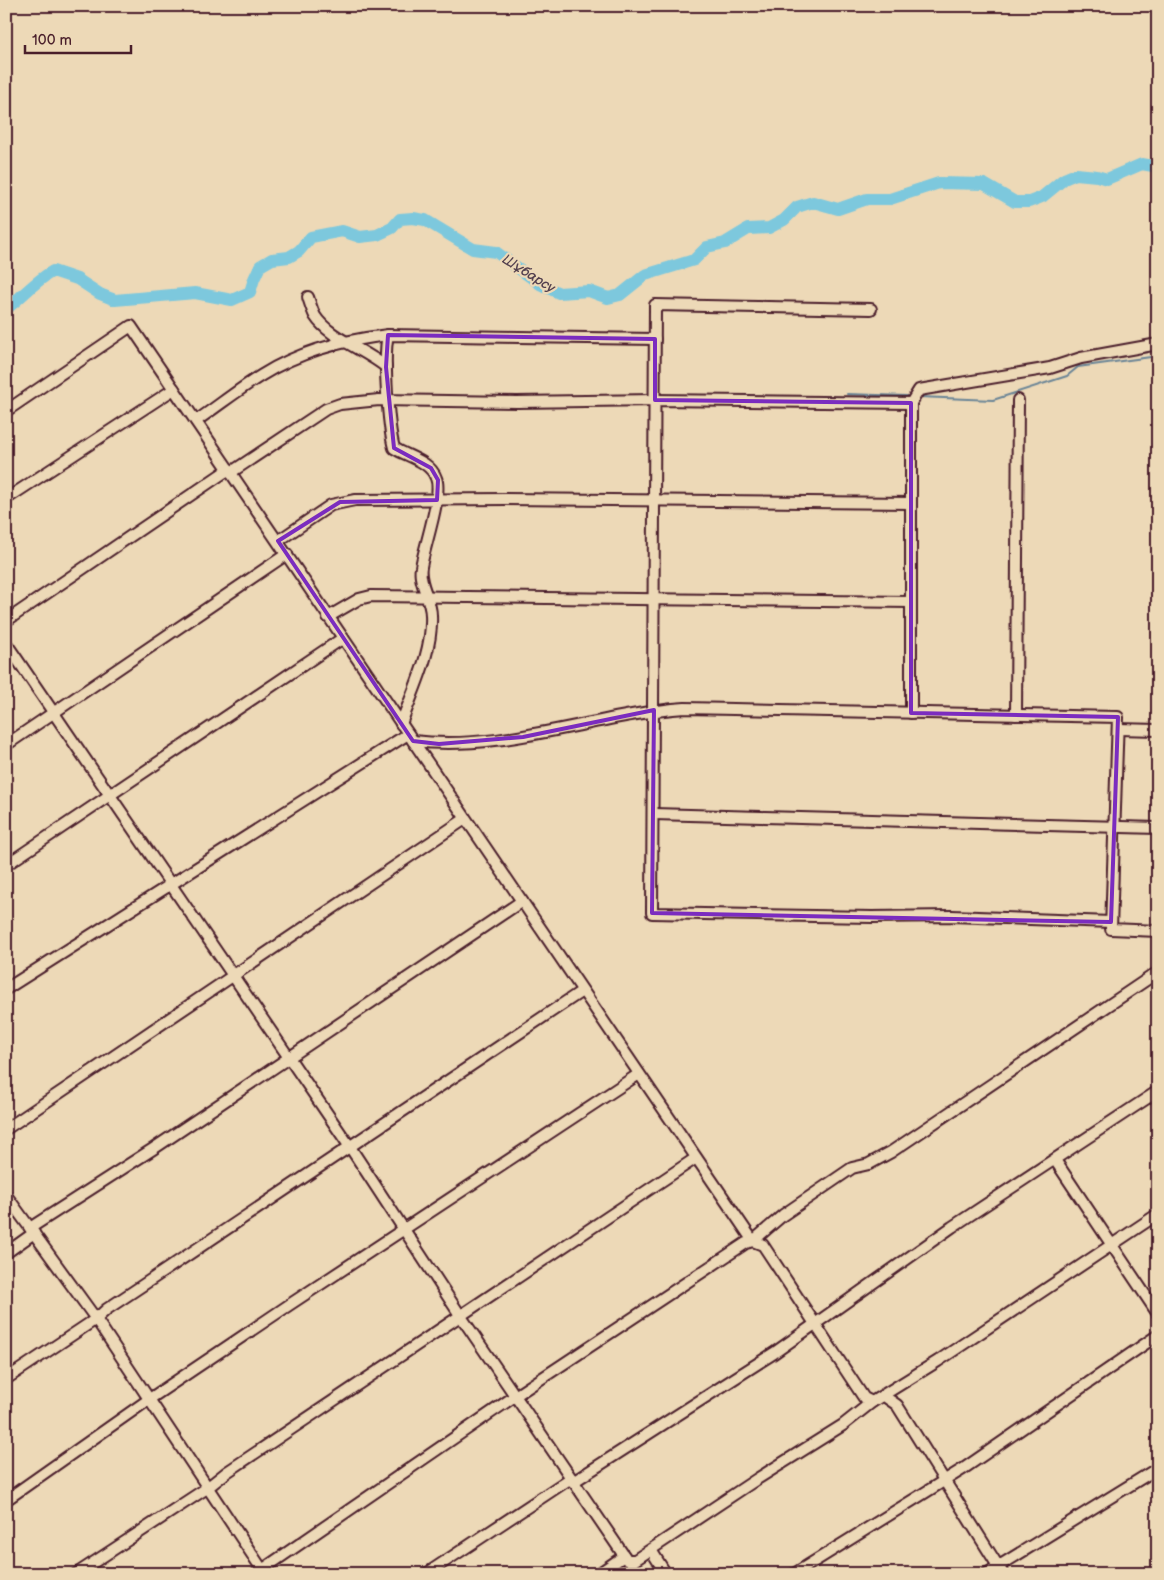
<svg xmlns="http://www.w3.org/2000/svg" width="1164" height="1580" font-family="'Balsamiq Sans',sans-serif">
	<rect width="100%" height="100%" fill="#edd9b7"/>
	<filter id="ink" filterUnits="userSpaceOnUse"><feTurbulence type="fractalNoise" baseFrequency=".02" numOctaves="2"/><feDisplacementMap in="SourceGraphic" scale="10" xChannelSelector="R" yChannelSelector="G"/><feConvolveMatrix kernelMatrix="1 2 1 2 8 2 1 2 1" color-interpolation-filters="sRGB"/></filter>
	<g filter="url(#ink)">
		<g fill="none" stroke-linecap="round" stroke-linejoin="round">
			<g stroke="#698496" stroke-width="2">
				<polyline points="847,394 907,396"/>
				<polyline points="919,397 993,400 1067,376 1078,367 1158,356"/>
			</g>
			<path stroke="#7dc8dd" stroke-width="12" d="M6,309C22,297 35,281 53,271L77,279L100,294L115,300L195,293L232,300L250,292L254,279L260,266L272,259L289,257L299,251L311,237L342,231L360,237L377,235L392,228L400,219L413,218L425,220L473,249L496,252L540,284L559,293L589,291L608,298L620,295L645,275L694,260L707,247L725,243L748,229L769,228L784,220L797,207L813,202L838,209L867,199H890L939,183L984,184L1015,202H1029L1042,197L1064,179L1076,174L1097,176L1107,179L1142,164L1158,167"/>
			<g stroke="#4a1f2b" stroke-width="14">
				<g id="minor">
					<path d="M308,297C310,303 312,310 315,316C329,338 366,350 386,367"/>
					<polyline points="871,309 655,305 652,913 872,917 952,916 1111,922"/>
					<path d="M388,335C383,355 388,426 394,448C408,457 430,461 436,478C443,494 424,547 421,567C418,583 431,599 431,615C433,652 413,690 401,724"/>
					<polyline points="6,411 131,326 753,1241 763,1245 864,1398 872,1402"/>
					<path d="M196,421C218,406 239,389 262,375C300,351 344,340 388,335L655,339"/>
					<polyline points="230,473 326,409 340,404 379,400 517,402 655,400 911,403"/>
					<polyline points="6,499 174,389"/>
					<polyline points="278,541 331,505 355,500 506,499 911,503"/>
					<polyline points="328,617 359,599 371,596 911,602"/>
					<polyline points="6,621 229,469"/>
					<polyline points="6,643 350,1147 460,1315 627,1560 635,1560 757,1479 843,1425 872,1402 938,1361 1158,1214"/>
					<polyline points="911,713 911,403 919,390 1050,368 1081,358 1158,344"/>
					<polyline points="1016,715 1018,400"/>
					<polyline points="1118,729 1158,730"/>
					<path d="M413,741C506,752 593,715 685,708L1118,717L1111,929L1158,931"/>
					<polyline points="6,745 287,554"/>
					<polyline points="654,814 1158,828"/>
					<polyline points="6,865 343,638"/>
					<polyline points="6,989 408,734"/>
					<polyline points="6,1129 465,819"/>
					<polyline points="1055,1160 1158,1314"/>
					<polyline points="6,1195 96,1319 265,1574"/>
					<polyline points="30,1228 153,1149 522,901"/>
					<polyline points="6,1253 34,1233"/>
					<polyline points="6,1379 96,1319 107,1309 155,1277 582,991"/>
					<polyline points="884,1396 897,1405 1003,1574"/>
					<polyline points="573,1482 774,1353 952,1227 1158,1091"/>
					<polyline points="6,1500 148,1400 289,1305 639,1074"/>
					<polyline points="651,1550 666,1574"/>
					<polyline points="76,1574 207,1488 227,1472 696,1158"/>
					<polyline points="256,1574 515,1396 746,1243 753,1241 783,1215 852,1168 869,1164 891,1152 1158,972"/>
					<polyline points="426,1574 571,1478"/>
					<polyline points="598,1574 624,1556"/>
					<polyline points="794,1574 963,1469 1158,1335"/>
					<polyline points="986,1574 1158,1468"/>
				</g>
			</g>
			<use href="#minor" stroke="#edd9b7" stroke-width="10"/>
		</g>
	</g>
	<path fill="none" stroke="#7b2cbf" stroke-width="4" stroke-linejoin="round" d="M388,335L655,339V400L911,403V713L1118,717L1111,922L652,913L654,710L523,737L439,744L413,741L278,541L340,502L437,500L438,480L431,468L394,448L386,367Z"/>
	<g text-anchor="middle" stroke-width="4.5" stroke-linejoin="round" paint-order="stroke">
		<g font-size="14" font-style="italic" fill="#54414f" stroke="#edd9b7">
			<text transform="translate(529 273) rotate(32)" y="5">Шұбарсу</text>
		</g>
	</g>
	<rect width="1164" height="1580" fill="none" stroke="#edd9b7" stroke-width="25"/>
	<rect x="12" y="12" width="1139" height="1555" fill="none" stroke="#4a1f2b" stroke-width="2" filter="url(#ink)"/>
	<path d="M25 45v8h106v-8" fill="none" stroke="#4a1f2b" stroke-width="2.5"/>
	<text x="32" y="45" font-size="15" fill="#4a1f2b" stroke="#edd9b7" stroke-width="4" paint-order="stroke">100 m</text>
</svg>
